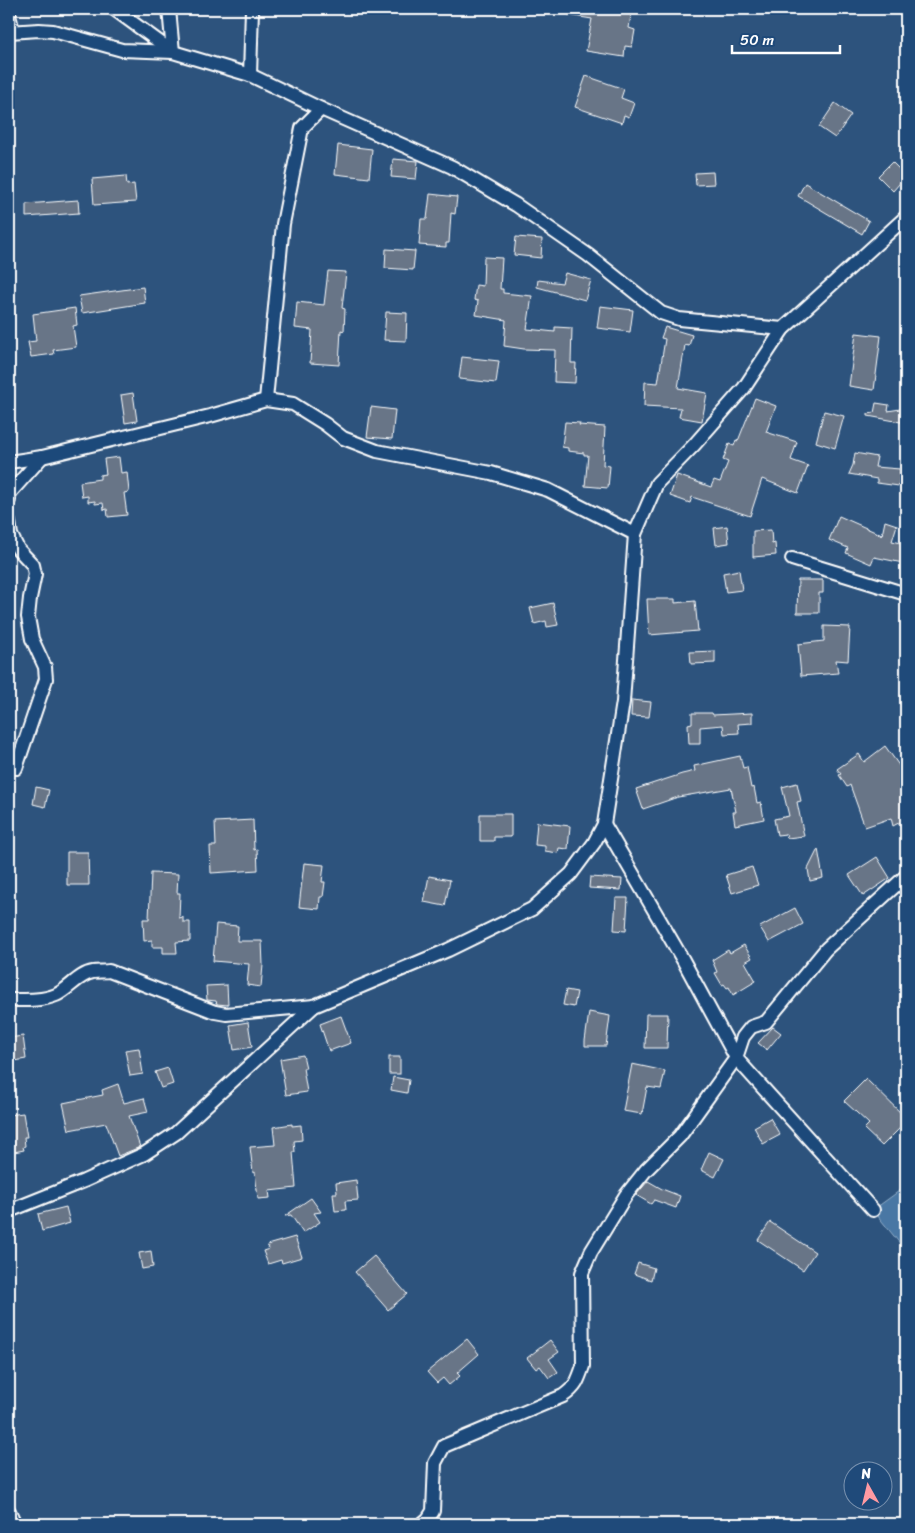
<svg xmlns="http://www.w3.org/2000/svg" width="915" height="1533" font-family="Sriracha,sans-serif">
	<rect width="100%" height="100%" fill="#2d537d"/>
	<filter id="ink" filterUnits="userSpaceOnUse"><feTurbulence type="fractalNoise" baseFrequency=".02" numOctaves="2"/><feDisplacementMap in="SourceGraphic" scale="10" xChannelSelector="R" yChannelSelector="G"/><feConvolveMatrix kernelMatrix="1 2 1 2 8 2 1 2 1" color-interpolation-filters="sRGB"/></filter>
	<g filter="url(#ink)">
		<polygon fill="#4877a4" stroke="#91adc8" points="906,1186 906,1251 873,1210"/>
		<g fill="#677587" stroke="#fff">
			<polygon points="569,9 628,9 627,14 631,15 629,28 635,30 632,47 625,46 624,57 586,51 592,19 568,15"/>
			<polygon points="586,76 624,89 621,98 634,103 629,117 624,115 622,123 575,107"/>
			<polygon points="835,103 851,115 835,138 819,127"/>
			<polygon points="338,145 372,149 369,178 335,174"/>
			<polygon points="393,159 418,161 416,179 391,177"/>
			<polygon points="892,162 906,176 893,191 878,176"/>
			<polygon points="713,172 714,184 696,185 695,173"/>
			<polygon points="126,176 127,185 134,184 136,202 94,205 92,179"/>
			<polygon points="805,183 869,221 862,234 798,196"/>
			<polygon points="430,194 457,197 455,214 451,213 449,243 446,243 446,247 419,245 421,219 427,219"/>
			<polygon points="78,200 79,213 26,217 26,204"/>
			<polygon points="516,237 542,239 541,258 514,255"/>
			<polygon points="386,249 415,251 413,270 385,268"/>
			<polygon points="484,257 502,258 500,289 503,289 503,293 532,296 527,329 555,332 555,327 572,328 571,363 576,363 575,383 554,382 555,350 524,349 504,346 506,320 476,315 478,301 474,300 476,285 483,286"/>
			<polygon points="328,271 346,272 342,308 345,309 344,331 341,330 339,365 310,363 312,330 295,328 297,302 324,305"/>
			<polygon points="565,273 591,280 585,300 537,287 538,280 562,283"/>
			<polygon points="143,287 145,303 82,313 79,296"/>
			<polygon points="600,306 633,310 630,332 597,328"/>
			<polygon points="75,308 77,325 73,326 76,347 53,350 54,354 31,357 28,342 36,341 33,314"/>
			<polygon points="386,312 407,313 406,341 384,340"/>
			<polygon points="665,327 692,335 689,346 685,345 678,388 707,393 702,421 679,417 681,408 644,406 645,382 658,383 665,339 661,338"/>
			<polygon points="856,333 881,336 874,390 849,386"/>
			<polygon points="462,357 499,361 496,383 459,379"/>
			<polygon points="133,393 137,421 125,423 121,395"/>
			<polygon points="755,398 776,406 766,432 797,442 791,460 808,466 798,493 762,479 750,516 692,497 690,503 670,496 677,475 711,487 714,480 720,482 728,462 723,460 729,444 734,446 736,440 738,441"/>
			<polygon points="876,403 889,405 888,411 906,408 906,423 868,416 868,414 874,413"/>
			<polygon points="371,407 395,410 392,439 367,437"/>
			<polygon points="824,411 844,416 835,448 816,442"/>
			<polygon points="565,422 580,423 579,425 605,427 603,465 610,466 608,488 585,486 588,455 584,455 584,453 568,451 568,448 562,447"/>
			<polygon points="855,453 877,457 875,467 900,469 899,486 877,483 877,479 849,474 853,465"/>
			<polygon points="119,457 121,473 127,472 129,492 124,493 127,515 108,517 107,509 104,510 103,503 95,504 95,501 88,502 88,496 82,497 80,482 100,479 100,475 106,474 104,459"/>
			<polygon points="839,516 882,535 885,521 897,525 892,541 906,544 903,563 874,557 871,564 846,553 848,548 829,540"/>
			<polygon points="727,526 729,543 716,545 714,528"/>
			<polygon points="771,530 772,544 775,543 776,555 753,557 753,531"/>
			<polygon points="739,570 742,590 726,592 723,573"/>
			<polygon points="798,580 823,580 823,593 819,593 819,613 797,613"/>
			<polygon points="647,599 675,599 675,603 695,601 698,631 649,635"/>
			<polygon points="553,603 558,625 547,627 546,621 534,624 530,608"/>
			<polygon points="824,626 850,627 848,661 836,660 838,673 801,676 798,644 824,641"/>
			<polygon points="715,651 715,663 691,664 690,652"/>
			<polygon points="632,700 651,702 649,717 631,716"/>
			<polygon points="692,713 712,713 713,715 752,713 752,723 738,724 739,733 724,734 723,725 700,727 700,744 689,744 688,724 692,723"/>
			<polygon points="885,746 906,775 906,819 893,826 891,818 865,827 850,785 847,787 839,775 841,774 837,769 859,754 864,762"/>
			<polygon points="740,756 743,768 747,767 751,788 754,787 757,803 761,802 764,819 735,825 733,812 736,812 731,788 678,797 643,809 636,789 682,774 695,771 694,766"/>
			<polygon points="797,783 801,801 797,802 804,836 787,838 786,834 777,835 774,819 789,816 782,787"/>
			<polygon points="36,787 49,790 45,807 33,804"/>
			<polygon points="480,814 511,814 511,837 494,837 494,841 480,841"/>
			<polygon points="253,820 254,850 257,849 258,870 211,873 210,846 216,846 215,822"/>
			<polygon points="537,822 570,826 568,849 559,848 558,853 545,851 545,846 535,845"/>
			<polygon points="818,849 823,878 810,881 808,869"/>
			<polygon points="67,852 88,852 89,885 67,885"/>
			<polygon points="877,857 890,878 863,896 849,875"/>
			<polygon points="304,863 324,865 322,882 325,882 323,897 320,897 319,909 299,907"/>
			<polygon points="752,867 758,885 732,893 726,875"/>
			<polygon points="151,873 178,874 177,893 180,893 179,918 183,917 183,922 190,922 190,941 176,942 177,953 163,953 163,947 152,947 152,940 144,941 143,919 149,919"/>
			<polygon points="429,876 450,880 445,906 424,902"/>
			<polygon points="590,877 622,879 621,890 589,888"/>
			<polygon points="616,898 628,898 626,931 614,930"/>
			<polygon points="795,908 803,924 769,942 760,927"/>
			<polygon points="216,924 238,926 237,941 262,941 263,965 261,987 247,985 249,964 213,961"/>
			<polygon points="744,945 752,958 745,962 756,981 733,995 729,987 727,988 724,984 722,985 715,973 717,972 712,960 728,950 730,953"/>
			<polygon points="227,985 228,1005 217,1004 216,1001 207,1000 206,986"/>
			<polygon points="566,990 577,992 574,1007 563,1005"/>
			<polygon points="589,1012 610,1016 606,1046 585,1046 585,1041"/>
			<polygon points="646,1014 668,1014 667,1048 645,1048"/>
			<polygon points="341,1016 351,1043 329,1051 320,1024"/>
			<polygon points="248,1022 252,1047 234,1050 230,1025"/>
			<polygon points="773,1027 781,1033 767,1050 758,1043"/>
			<polygon points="23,1036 26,1059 9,1062 9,1038"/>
			<polygon points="139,1048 143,1074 130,1076 125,1050"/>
			<polygon points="303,1055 306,1068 303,1068 307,1092 286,1095 280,1059"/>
			<rect x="389" y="1057" width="11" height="17"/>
			<polygon points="632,1064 665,1071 661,1089 647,1087 642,1114 623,1111"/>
			<polygon points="168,1068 173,1084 161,1088 155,1072"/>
			<polygon points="393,1077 409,1080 407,1093 391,1090"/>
			<polygon points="866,1079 906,1118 906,1122 882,1146 864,1129 869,1124 844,1101"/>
			<polygon points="118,1084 124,1103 144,1098 148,1112 129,1116 140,1147 118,1156 106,1123 69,1130 63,1103 103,1095 102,1090"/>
			<polygon points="23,1113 27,1137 24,1137 25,1146 23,1147 24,1150 9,1153 9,1115"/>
			<polygon points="770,1118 780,1135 763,1144 754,1127"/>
			<polygon points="292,1124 292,1126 301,1125 302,1140 294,1141 295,1152 293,1152 296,1188 269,1191 270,1198 258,1199 255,1172 253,1173 250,1147 275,1145 273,1127"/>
			<polygon points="709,1152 724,1159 715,1177 701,1170"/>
			<polygon points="356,1180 358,1200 345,1201 346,1210 335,1211 333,1193 337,1193 336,1183"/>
			<polygon points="648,1181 662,1189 680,1196 676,1208 654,1200 651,1204 636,1195"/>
			<polygon points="311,1198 321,1212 314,1213 320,1222 303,1233 291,1215 285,1216"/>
			<polygon points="66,1207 70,1223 42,1231 38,1214"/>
			<polygon points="770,1222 815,1252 803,1270 758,1240"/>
			<polygon points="295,1237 302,1257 282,1263 281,1260 268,1264 263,1251 269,1249 267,1245"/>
			<polygon points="151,1251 153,1267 142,1269 139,1253"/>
			<polygon points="374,1256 407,1294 388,1310 355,1272"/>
			<polygon points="638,1263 654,1268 651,1280 634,1274"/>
			<polygon points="467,1339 479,1354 457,1373 460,1376 449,1385 443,1378 437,1383 427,1372"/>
			<polygon points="550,1340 559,1352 549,1359 558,1372 549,1378 540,1366 536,1369 527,1358"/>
		</g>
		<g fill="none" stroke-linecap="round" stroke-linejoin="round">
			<g stroke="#fff" stroke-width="16">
				<g id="street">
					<polyline points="114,9 173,52"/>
					<polyline points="169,9 173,52"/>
					<polyline points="9,15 13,31"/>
					<polyline points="9,32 39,30 53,31 122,50 173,52 250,75 321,109 452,167 516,205 588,255 661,313 679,319 783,329"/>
					<polyline points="250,75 252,9"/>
					<polyline points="266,400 283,224 302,128 321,109"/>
					<polyline points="9,462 42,457 210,416 266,400 293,404 325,424 343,438 377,451 491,473 548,490 635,534"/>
					<polyline points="9,500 9,494 42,457"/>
					<polyline points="9,522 11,535 18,549 33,565 35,574 30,598 28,617 32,639 45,667 46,679 16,768"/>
					<polyline points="792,559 906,594"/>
					<polyline points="604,824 683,960 736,1058 873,1210"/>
					<path d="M9,1000C24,1000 42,1001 56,995C69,989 79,974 93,972C98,971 104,972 109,971L215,1012L226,1014L314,1006"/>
					<polyline points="9,1211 84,1181 144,1154 176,1133 314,1006 448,950 532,909 571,874 594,843 604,824 623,702 635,534 657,483 694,445 744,388 783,329 906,217"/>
					<polyline points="9,1511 15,1524"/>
					<path d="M422,1524L428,1519L433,1511L435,1463L444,1446L563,1396C576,1387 578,1381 583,1366L582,1273L591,1252L626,1195L646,1170L680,1136L736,1058L743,1037L751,1027L766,1022L826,949L906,876"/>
				</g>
			</g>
			<use href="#street" stroke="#1f4a7a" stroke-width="12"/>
		</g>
	</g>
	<rect width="915" height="1533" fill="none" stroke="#1f4a7a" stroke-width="30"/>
	<rect x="15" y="15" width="885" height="1503" fill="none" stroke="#fff" stroke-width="2" filter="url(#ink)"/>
	<g transform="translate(868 1486) rotate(352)"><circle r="24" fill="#1f4a7a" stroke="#7992af"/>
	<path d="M0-4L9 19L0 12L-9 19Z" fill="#ff9aa2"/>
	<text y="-8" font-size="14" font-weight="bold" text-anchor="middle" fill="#ffffff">N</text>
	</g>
	<path d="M732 45v8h108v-8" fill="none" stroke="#ffffff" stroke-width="2.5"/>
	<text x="740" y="45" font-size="15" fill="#ffffff" stroke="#1f4a7a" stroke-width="4" paint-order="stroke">50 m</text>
</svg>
